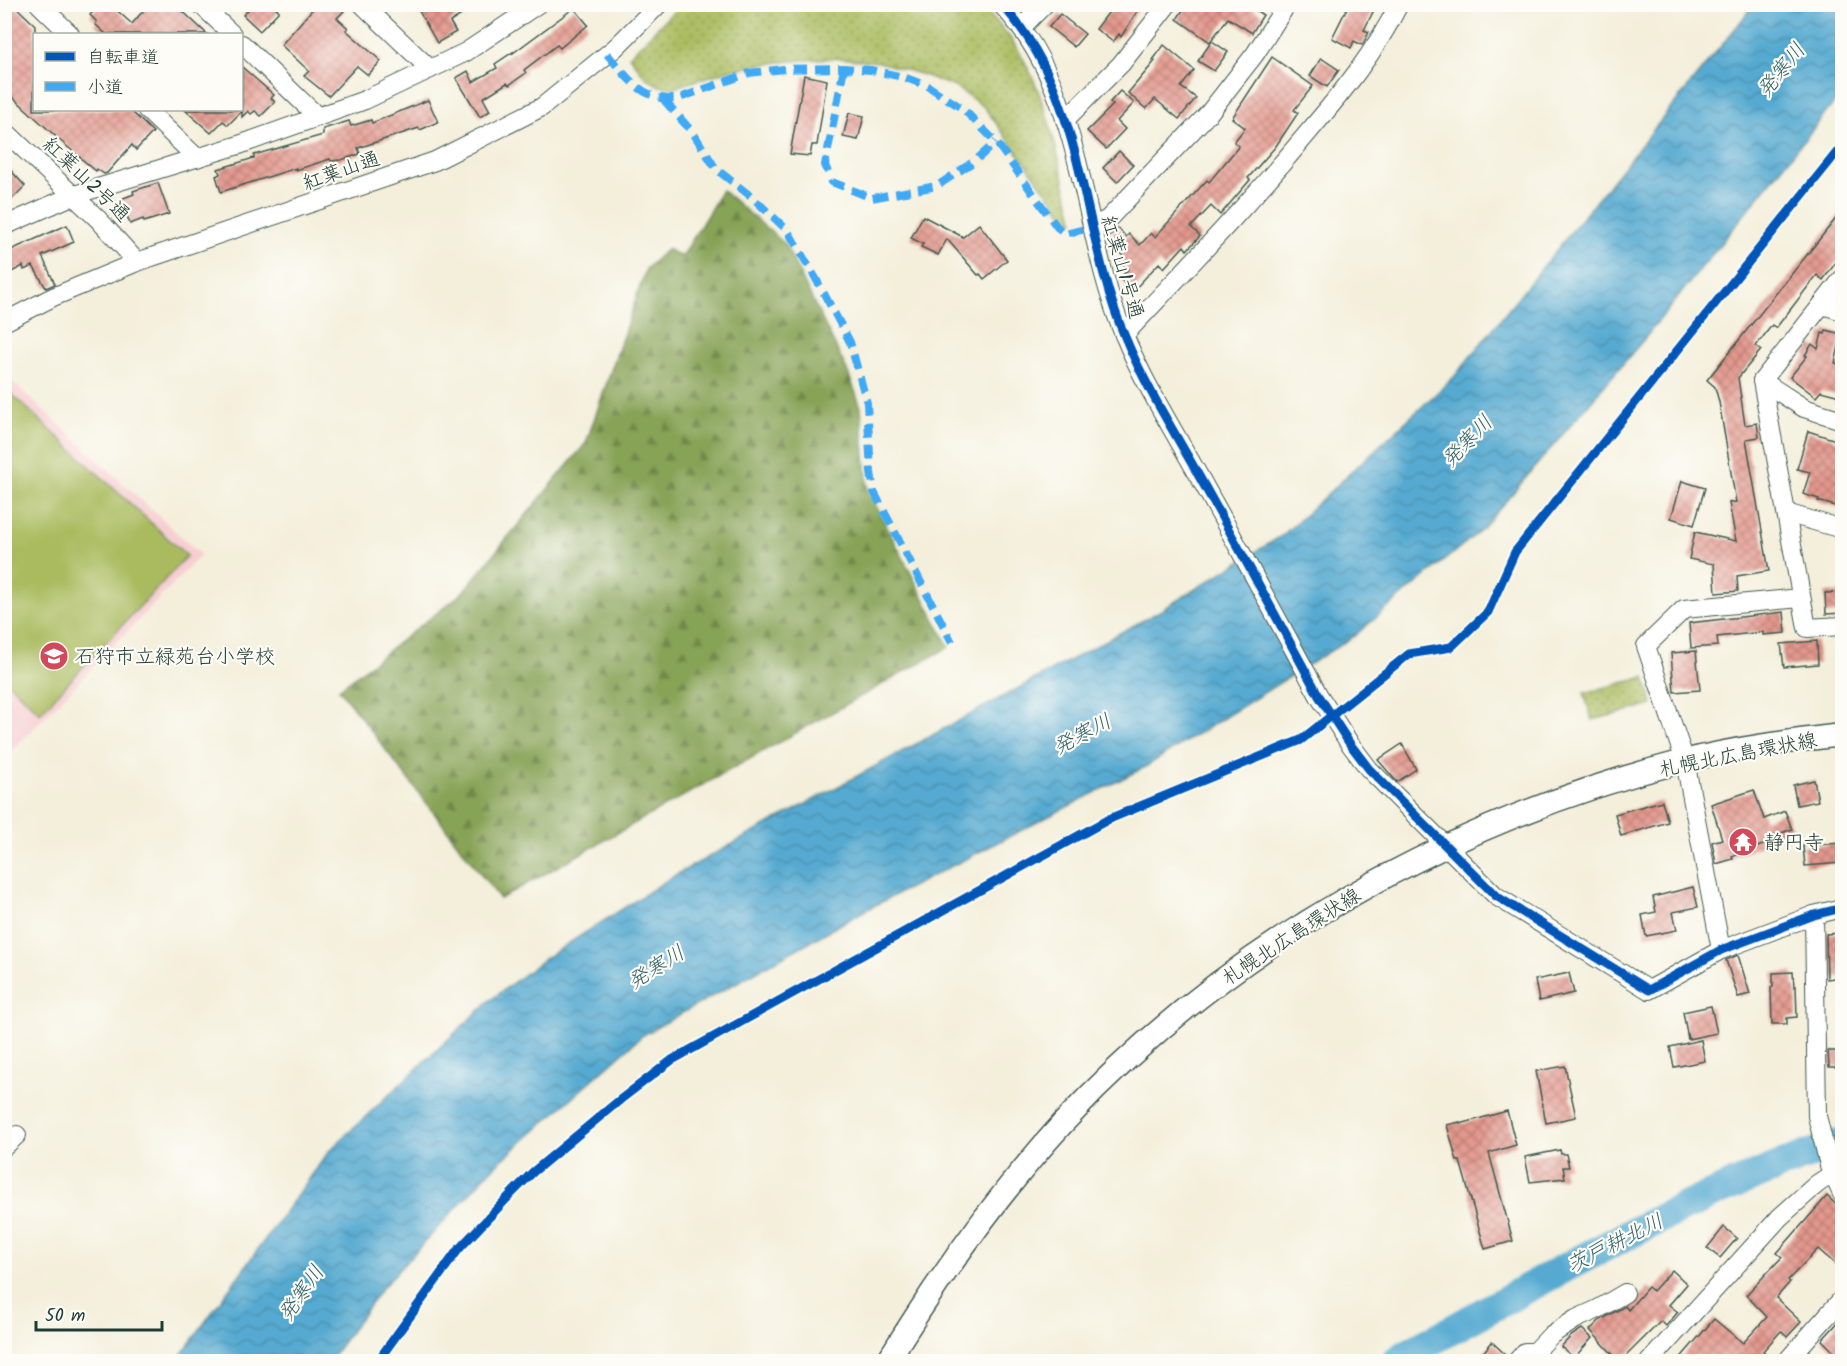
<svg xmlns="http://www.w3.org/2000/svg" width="1847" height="1366" font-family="Kalam,'Klee One',sans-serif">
	<defs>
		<pattern id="grass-dots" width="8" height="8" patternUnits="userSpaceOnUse" patternTransform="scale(1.5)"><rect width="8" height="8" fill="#aabb5f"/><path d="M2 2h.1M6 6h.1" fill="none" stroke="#8a994f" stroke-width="1.8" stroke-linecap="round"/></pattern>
		<pattern id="forest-firs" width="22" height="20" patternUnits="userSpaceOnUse" patternTransform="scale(1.5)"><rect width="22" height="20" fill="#87a356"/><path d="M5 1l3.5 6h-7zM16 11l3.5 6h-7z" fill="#6e8648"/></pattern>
		<pattern id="water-waves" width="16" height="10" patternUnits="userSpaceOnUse" patternTransform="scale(1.5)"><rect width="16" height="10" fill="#56aad1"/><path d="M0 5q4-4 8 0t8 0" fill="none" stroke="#478caa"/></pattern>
		<pattern id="building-cross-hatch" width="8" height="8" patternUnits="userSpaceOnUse" patternTransform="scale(1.5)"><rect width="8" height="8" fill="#e4988d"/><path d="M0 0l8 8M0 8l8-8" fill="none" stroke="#b87d74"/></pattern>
	</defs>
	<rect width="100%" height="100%" fill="#fdfcf7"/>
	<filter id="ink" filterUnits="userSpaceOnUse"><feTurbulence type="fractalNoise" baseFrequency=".0167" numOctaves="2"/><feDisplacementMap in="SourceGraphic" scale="12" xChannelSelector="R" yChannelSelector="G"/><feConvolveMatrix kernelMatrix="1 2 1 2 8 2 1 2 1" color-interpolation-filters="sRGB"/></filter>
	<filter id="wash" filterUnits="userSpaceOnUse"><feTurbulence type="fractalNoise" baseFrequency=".008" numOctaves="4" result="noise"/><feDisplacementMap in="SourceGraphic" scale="24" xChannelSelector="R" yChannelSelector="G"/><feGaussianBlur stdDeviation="1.35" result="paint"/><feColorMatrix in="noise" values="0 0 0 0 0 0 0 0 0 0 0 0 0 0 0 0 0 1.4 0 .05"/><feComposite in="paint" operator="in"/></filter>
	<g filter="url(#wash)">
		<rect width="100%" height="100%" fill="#f4efdb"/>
		<polygon fill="#f7cfd3" points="4,374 201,555 5,758 4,758"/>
		<g fill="url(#grass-dots)" stroke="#647c4a" stroke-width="1.5">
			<path d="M681,4L978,5C985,11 993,17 999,24C1046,77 1057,156 1074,222L1068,221L984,107L955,87L923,75L879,62L836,58L779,62L730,70L673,88L659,86L645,77L629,56Z"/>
			<polygon points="1645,677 1653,705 1592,720 1584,693"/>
		</g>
		<polygon fill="url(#forest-firs)" stroke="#537045" stroke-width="1.5" points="722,190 785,244 847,370 861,407 868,490 949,647 500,899 339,689 461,594 586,443 646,269 667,249 682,257"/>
		<polygon fill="#aabb5f" stroke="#647c4a" stroke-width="1.5" points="4,387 187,556 40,713 5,680"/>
		<polygon fill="url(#water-waves)" stroke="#3a7482" stroke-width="1.5" points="1754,5 1842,5 1842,93 1645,338 1483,528 1353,637 1145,767 866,910 643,1035 494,1167 382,1288 329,1361 176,1362 330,1150 488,1002 544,959 672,877 1160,611 1283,535 1454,377"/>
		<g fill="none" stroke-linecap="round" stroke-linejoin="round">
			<path stroke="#56aad1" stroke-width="30" d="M1396,1362L1402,1357C1545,1279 1688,1194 1842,1143"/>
		</g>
		<g id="blocks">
			<g fill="url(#building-cross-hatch)">
				<polygon points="13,4 35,25 34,110 130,110 153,132 136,150 132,145 107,173 104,174 97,169 96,171 64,144 4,89 4,13"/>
				<polygon points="100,4 110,4 132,24 149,4 175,4 207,34 106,34 95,24 97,22 90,15"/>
				<polygon points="254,4 273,4 279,11 260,31 243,15"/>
				<polygon points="317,4 337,4 344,11 337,18 348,28 346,30 381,61 368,75 357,66 329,96 304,76 309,71 281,45"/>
				<polygon points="415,4 479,4 450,22 456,32 437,43"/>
				<polygon points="1115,4 1142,4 1121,37 1119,34 1113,42 1096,29"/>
				<polygon points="1187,4 1246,4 1263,15 1252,33 1228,18 1210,42 1177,19"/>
				<polygon points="1349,4 1377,4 1364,30 1369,32 1364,42 1362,45 1354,41 1351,48 1332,38"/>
				<polygon points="574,8 588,25 560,48 557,45 524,70 526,73 509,85 507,83 483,98 490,111 480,117 456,78 468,71 473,82 497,68 495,64 513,52 513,53"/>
				<polygon points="1060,14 1085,34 1074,47 1049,27"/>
				<polygon points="1212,41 1228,52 1214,71 1198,61"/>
				<polygon points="1164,45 1194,70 1181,87 1196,98 1179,119 1155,99 1146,109 1128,93 1155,61 1153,60"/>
				<polygon points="1272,57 1313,86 1294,110 1298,113 1276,146 1248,178 1250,180 1220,215 1211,206 1191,227 1200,236 1187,250 1184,246 1164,268 1159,263 1133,291 1120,279 1128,269 1119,261 1124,256 1107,239 1118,228 1126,237 1129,234 1140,245 1151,233 1155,237 1207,180 1209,182 1239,146 1234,142 1245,128 1232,118"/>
				<polygon points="1321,58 1339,70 1327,87 1310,76"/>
				<polygon points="242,67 274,95 271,98 275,102 261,116 255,111 251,114 248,111 242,117 242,111 228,125 223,121 211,133 185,110 242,110"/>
				<polygon points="804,75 827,80 817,145 812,145 810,156 790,154"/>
				<polygon points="1120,91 1134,103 1117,121 1125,129 1106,149 1087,131 1113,105 1110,102"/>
				<polygon points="428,100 438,122 420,130 419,128 358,148 360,154 341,160 331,161 330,159 296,170 296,168 221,192 216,176 220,174 218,169 254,158 254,155 323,135 323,129 349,121 351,126 371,120 372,123"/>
				<polygon points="849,113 864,116 858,140 843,137"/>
				<polygon points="1119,151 1133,165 1117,182 1103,168"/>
				<polygon points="4,163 25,186 4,207"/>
				<polygon points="158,183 169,214 144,222 143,219 130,224 121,199 134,194 133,191"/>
				<polygon points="1842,211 1842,265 1837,261 1823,280 1817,275 1776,328 1772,325 1756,346 1761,350 1738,378 1745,425 1757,423 1759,437 1746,439 1769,571 1737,576 1738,591 1716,593 1714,564 1689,559 1695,532 1736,541 1729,503 1736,502 1719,402 1715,387 1707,380"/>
				<polygon points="923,216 963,237 979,224 1007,260 984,279 980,274 978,275 947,239 938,255 921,247 923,244 911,238"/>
				<polygon points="67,225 74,242 42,256 55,284 46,288 33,266 24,270 23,266 4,276 4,253"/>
				<polygon points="1826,330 1842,334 1835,363 1842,365 1842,387 1840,396 1821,391 1816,397 1790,377 1807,356 1805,355 1812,344 1818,349 1822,333 1825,334"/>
				<polygon points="1808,431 1842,442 1842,508 1818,501 1819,499 1803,494 1810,472 1797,469"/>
				<polygon points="1682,481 1705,488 1694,525 1671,518"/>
				<polygon points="1842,592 1842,613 1826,614 1825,593"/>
				<polygon points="1784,612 1786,633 1763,635 1763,632 1717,637 1718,646 1691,648 1689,623"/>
				<polygon points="1817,641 1818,664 1784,667 1781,644"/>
				<polygon points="1696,651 1700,690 1674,692 1671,653"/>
				<polygon points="1402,744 1416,769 1397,782 1378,760"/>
				<polygon points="1814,780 1818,801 1797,805 1793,785"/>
				<polygon points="1754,790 1764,819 1785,811 1792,829 1768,838 1769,843 1732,856 1733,859 1716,864 1712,842 1722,839 1711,804"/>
				<polygon points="1662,801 1668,822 1621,836 1615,814"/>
				<polygon points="1842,843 1842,863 1805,866 1803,846"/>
				<polygon points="1693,887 1698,907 1673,912 1677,930 1646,936 1642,915 1656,912 1653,897"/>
				<polygon points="1842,933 1842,977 1827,979 1826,934"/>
				<polygon points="1738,955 1750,994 1738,997 1726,960"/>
				<polygon points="1793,972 1794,987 1796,986 1797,1017 1787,1018 1787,1024 1772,1024 1771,987 1773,987 1773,973"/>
				<polygon points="1569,973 1574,993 1539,1001 1535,980"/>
				<polygon points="1711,1006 1717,1033 1688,1039 1683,1012"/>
				<polygon points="1701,1040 1705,1061 1674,1067 1670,1047"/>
				<polygon points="1828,1051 1842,1051 1842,1067 1829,1067"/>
				<polygon points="1565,1066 1576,1117 1546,1123 1536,1071"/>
				<polygon points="1507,1111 1516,1145 1489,1153 1513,1241 1485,1249 1460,1161 1457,1161 1447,1125 1460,1122 1460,1124"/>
				<polygon points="1560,1150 1561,1154 1566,1154 1569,1167 1563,1167 1565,1178 1530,1182 1525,1157"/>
				<polygon points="1827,1196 1842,1210 1842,1270 1818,1249 1788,1280 1790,1282 1776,1298 1801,1322 1787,1337 1781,1331 1763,1351 1775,1362 1677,1362 1714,1319 1743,1343 1767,1317 1746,1295 1782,1257 1777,1253"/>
				<polygon points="1724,1227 1737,1238 1720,1258 1707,1248"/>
				<polygon points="1672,1270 1687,1284 1669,1305 1678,1312 1666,1326 1661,1321 1620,1362 1590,1330 1599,1321 1625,1306 1628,1310 1648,1287 1653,1291"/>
				<polygon points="1842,1318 1842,1360 1822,1340"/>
				<polygon points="1582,1329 1592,1338 1574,1358 1561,1347 1571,1336"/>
				<polygon points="1492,1342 1507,1356 1505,1362 1475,1362"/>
			</g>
		</g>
	</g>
	<g filter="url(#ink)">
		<use href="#blocks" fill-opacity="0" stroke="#3f584d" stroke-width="1.5"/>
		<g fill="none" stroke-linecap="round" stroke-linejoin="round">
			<g stroke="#3f584d" stroke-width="20">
				<g id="minor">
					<polyline points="39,4 70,34"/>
					<polyline points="200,4 232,34"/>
					<polyline points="362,4 430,69"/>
					<path d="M1001,4C1086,93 1079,229 1125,337C1146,388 1177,436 1204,485C1243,555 1281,626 1319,696L1350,744L1369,769L1496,896L1649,990L1721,950L1814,915L1842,908"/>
					<polyline points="1021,28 1045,4"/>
					<polyline points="242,44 318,117"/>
					<polyline points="147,110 197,158"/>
					<polyline points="1065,120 1121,64 1168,4"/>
					<polyline points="4,130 98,219 137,262"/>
					<polyline points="4,226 74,195 239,145 365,100 466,52 538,4"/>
					<polyline points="1092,227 1108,219 1209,113 1255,54 1287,4"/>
					<polyline points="1842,279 1762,381 1807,628 1842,626"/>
					<polyline points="1822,305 1842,311"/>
					<polyline points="4,322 53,297 137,262 435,161 542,107 615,48 659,4"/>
					<path d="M1124,335C1186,269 1248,205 1306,135C1341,94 1375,53 1399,4"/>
					<polyline points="1762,381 1804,408 1842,420"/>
					<polyline points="1786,513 1842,529"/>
					<polyline points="1814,915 1817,1116 1829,1165 1842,1194"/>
					<polyline points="1721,950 1685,761 1646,646 1684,609 1801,598"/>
					<polyline points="4,1147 17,1135"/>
					<polyline points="1516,1362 1525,1352 1535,1352 1551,1335 1576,1319 1598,1309 1625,1293"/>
					<polyline points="1649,1362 1780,1217 1817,1184 1832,1174"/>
					<polyline points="1786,1362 1842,1299"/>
				</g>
			</g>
			<g stroke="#3f584d" stroke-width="25">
				<path id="major" d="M887,1362C940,1276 996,1196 1064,1122C1229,944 1450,821 1684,761C1735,748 1790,741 1842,735"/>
			</g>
			<use href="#minor" stroke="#fff" stroke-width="18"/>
			<use href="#major" stroke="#fff" stroke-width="22"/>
			<g stroke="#3fa9f5" stroke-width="8" stroke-dasharray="15 8" stroke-linecap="butt">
				<path d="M607,54C628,78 642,101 677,99L749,73L784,69L844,68L871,70L903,77L928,86L963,109L996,142L1057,227L1066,234L1092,227"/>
				<polyline points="844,68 825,165 832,182 872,198 937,186 976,160 996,142"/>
				<polyline points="664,100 694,134 716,169 752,197 788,231 815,277 850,342 867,403 871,472 874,492 952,642"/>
			</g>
			<g stroke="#fdfcf7" stroke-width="13">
				<g id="cycleway">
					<path d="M1001,4C1086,93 1079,229 1125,337C1146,388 1177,436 1204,485C1243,555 1281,626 1319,696L1350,744L1369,769L1496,896L1649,990L1721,950L1814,915L1842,908"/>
					<polyline points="377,1362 458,1250 513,1192 533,1172 621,1099 672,1060 1109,819 1301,740 1409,654 1451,647 1488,612 1515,552 1842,146"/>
				</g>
			</g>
			<use href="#cycleway" stroke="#0057b8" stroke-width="9"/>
		</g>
	</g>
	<defs>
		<g id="school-disc" transform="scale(1.5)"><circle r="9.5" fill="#d1495b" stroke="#fdfcf7"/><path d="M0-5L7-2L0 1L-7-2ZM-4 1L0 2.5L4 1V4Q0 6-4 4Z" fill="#fff"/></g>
		<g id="temple-disc" transform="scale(1.5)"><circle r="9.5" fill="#d1495b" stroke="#fdfcf7"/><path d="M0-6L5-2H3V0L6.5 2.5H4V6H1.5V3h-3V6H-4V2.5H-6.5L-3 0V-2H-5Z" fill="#fff"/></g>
	</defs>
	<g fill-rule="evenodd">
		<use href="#school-disc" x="54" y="656"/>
		<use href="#temple-disc" x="1743" y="842"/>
	</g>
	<g text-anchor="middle" stroke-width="4.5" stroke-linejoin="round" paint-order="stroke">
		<g font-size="20" fill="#1f3d34" stroke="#fdfcf7">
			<text transform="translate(341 170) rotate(-19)" y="7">紅葉山通</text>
			<text transform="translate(87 179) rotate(44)" y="7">紅葉山2号通</text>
			<text transform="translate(1123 267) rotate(74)" y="7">紅葉山1号通</text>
			<text transform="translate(1738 754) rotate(-11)" y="7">札幌北広島環状線</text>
			<text transform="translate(1291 936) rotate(-33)" y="7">札幌北広島環状線</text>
		</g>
		<g font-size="20" fill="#1f3d34" stroke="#fdfcf7" text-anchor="start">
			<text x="75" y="663">石狩市立緑苑台小学校</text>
			<text x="1764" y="849">静円寺</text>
		</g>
		<g font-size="21" font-style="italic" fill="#32636b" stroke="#fdfcf7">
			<text transform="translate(1781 70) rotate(-51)" y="7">発寒川</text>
			<text transform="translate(1467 441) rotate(-46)" y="7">発寒川</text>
			<text transform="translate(1082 734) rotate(-28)" y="7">発寒川</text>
			<text transform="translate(656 967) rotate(-32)" y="7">発寒川</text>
			<text transform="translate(1615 1243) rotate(-27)" y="7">茨戸耕北川</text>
			<text transform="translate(301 1293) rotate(-55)" y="7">発寒川</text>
		</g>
	</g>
	<rect width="1847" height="1366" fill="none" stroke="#fdfcf7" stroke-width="24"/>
	<rect x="33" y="33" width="210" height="78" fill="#fdfcf7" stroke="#a4b0a9" stroke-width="1.5"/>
	<rect x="45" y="52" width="30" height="9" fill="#0057b8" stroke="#a4b0a9" stroke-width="1.5"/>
	<text x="87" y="63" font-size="18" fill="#1f3d34">自転車道</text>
	<rect x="45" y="82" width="30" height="9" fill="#3fa9f5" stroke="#a4b0a9" stroke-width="1.5"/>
	<text x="87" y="93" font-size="18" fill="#1f3d34">小道</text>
	<path d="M36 1321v9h126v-9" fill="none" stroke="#1f3d34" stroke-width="3"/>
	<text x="45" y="1321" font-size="18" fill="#1f3d34" stroke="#fdfcf7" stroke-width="4.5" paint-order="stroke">50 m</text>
</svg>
